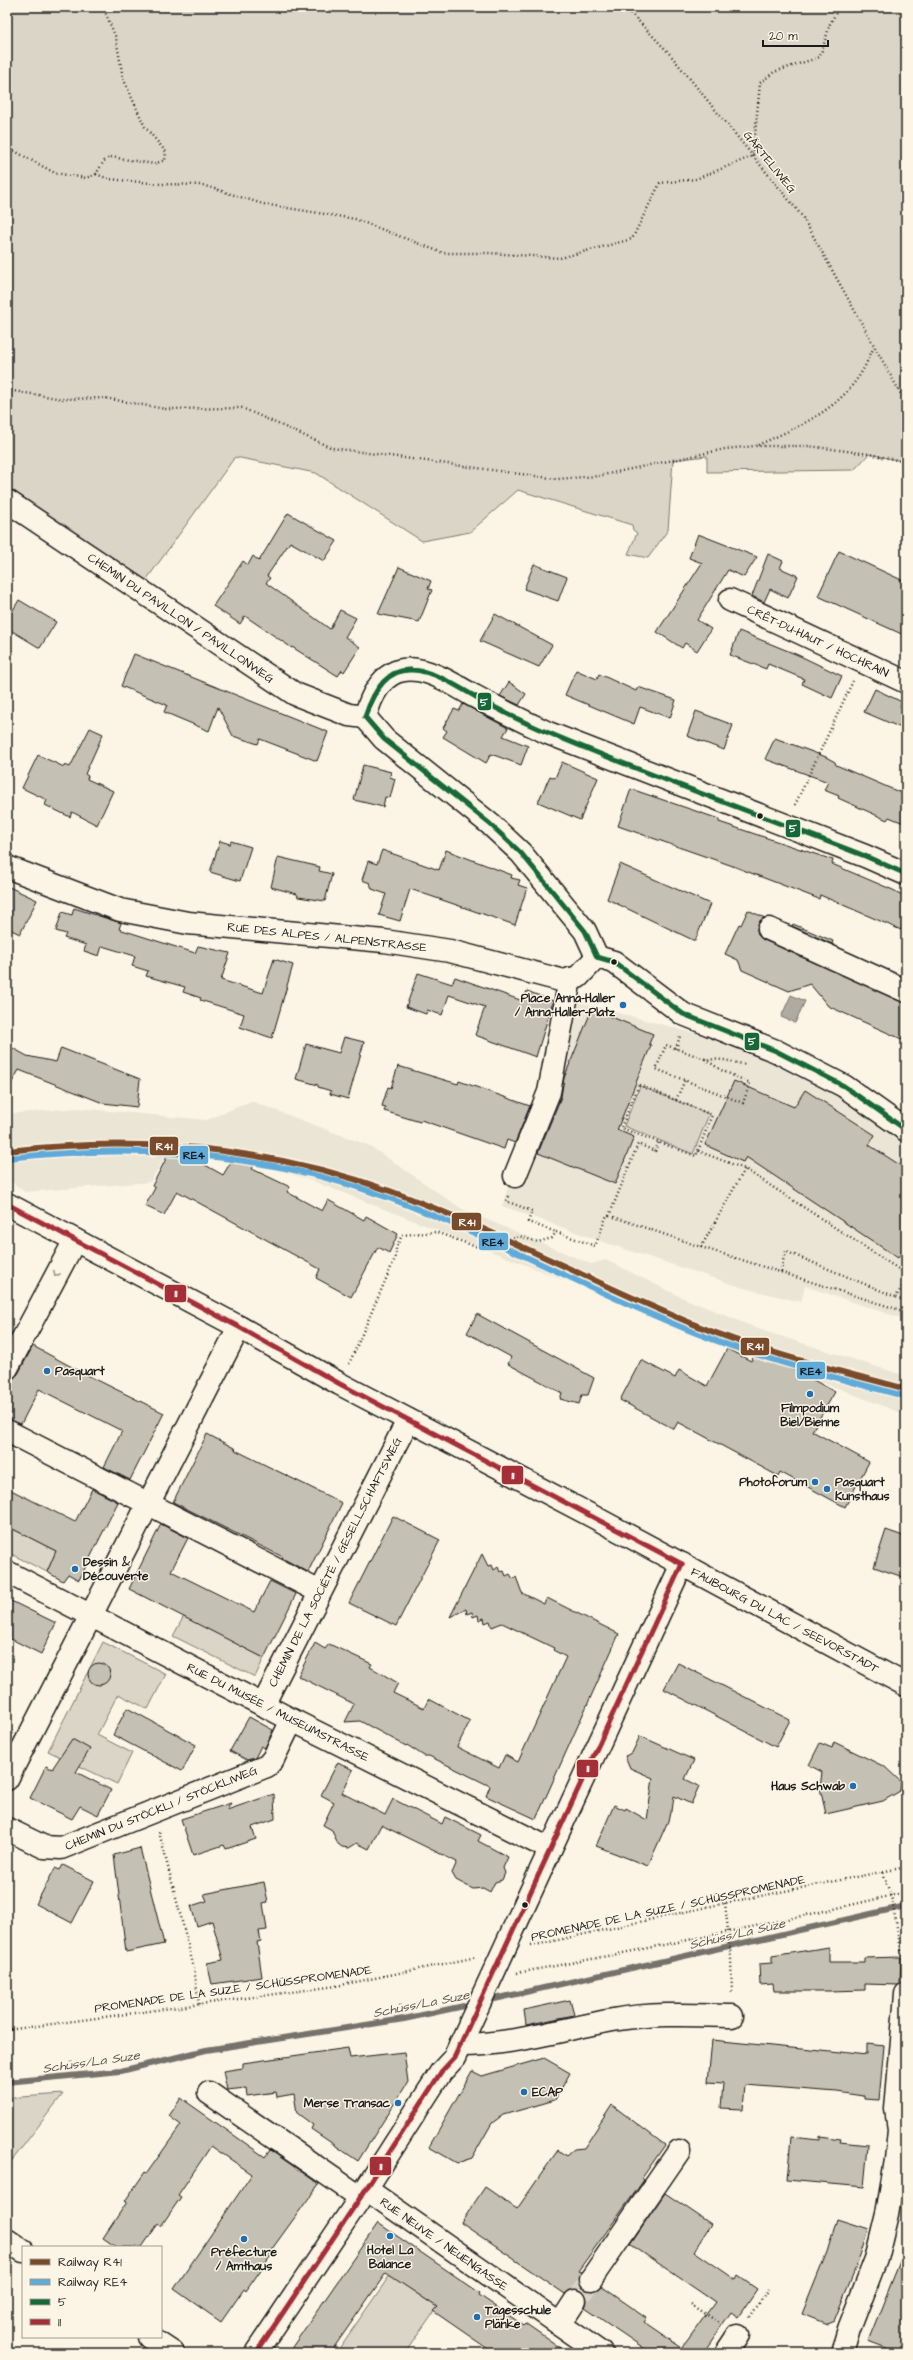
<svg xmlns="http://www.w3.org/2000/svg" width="913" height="2360" font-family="'Architects Daughter',sans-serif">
	<rect width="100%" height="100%" fill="#fcf5e5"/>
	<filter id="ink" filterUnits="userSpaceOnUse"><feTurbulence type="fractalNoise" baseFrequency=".025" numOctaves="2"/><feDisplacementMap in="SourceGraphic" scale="8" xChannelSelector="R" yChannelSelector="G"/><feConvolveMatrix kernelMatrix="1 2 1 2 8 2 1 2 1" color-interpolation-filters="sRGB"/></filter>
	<g filter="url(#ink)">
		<g fill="#ebe5d6">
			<polygon points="574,1001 705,1036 768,1058 824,1086 906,1141 906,1320 805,1286 801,1302 744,1288 603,1242 502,1206 539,1093"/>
			<polygon points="251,1101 370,1146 462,1209 591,1264 606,1260 681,1297 761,1330 906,1376 906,1415 308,1179 254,1165 168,1152 150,1182 25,1192 7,1179 7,1114 77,1108 207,1120"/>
		</g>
		<g fill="#dbd5c8" stroke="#7c7872">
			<polygon points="7,7 906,7 906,462 869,454 854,470 707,472 707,456 673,460 668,530 648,558 628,554 637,533 633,530 632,525 518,490 470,532 422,541 316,473 235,457 144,583 7,490"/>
			<polygon points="640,1086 709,1114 693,1154 624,1126"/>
			<polygon points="7,1526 56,1551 47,1572 7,1552"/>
			<polygon points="184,1616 264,1658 255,1677 173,1636"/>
			<polygon points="103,1642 166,1674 148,1709 118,1694 97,1735 132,1753 117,1784 48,1751"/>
			<polygon points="63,2094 7,2167 7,2098"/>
			<polygon points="390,2275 437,2307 405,2353 336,2353"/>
		</g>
		<polygon fill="#b0aba1" stroke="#75726c" points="791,995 805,1001 795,1023 781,1017"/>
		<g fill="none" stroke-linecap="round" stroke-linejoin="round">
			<g stroke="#75726c" stroke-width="6">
				<polyline points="486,2001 906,1906"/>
				<polyline points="7,2082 121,2071 206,2050 404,2019 473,2004"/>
			</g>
		</g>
		<g fill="#c4c0b3" stroke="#1c1c1c">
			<polygon points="288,513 337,541 324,561 290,542 267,576 270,578 266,583 330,629 340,610 356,618 345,637 360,647 344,672 342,670 338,676 292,647 292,648 245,616 240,624 213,606 243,561 248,565 253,556 259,561"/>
			<polygon points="698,534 757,557 744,577 728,570 710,599 697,620 711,629 697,651 685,643 682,648 657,632 702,563 689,558"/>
			<polygon points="839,551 906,582 906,636 818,596"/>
			<polygon points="768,554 783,561 780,568 798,576 788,598 770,589 764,602 752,596"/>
			<polygon points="534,564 567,577 558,601 524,589"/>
			<polygon points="399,567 431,581 428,589 432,590 419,622 378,614"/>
			<polygon points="19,600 56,622 40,648 7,628 7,620"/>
			<polygon points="495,614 552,645 539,667 480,641"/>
			<polygon points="739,631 798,655 842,676 832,698 802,684 804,679 768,664 766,669 730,655"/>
			<polygon points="134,654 328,732 317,761 260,739 258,744 233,736 218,707 209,731 164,712 167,705 121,686"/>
			<polygon points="576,670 597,679 599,674 636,691 638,687 676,700 670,718 640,707 634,724 565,695"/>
			<polygon points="509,682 526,694 519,705 500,696"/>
			<polygon points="875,689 902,702 900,706 906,709 906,730 864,712"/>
			<polygon points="463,704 508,728 503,736 528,746 521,765 491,754 486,763 443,737 447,731 443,728 454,709 459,711"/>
			<polygon points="696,711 733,725 724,750 687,736"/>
			<polygon points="90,728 103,734 85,774 88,776 87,779 113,791 97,825 72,812 70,817 45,805 47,800 22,788 38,755 64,767 65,765 70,767"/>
			<polygon points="775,738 826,757 835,762 836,765 906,795 906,824 889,817 887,820 838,798 839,796 824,790 828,782 765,759"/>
			<polygon points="562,762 598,778 580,820 538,802 550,776 555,778"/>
			<polygon points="363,765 391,772 390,777 395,779 390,798 385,797 383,807 354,800"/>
			<polygon points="631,789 719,819 719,822 833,860 832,864 893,890 906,897 906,917 901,930 820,895 819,899 730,865 618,826"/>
			<polygon points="220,841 230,844 231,841 251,847 240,881 210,872"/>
			<polygon points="382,850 439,870 446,850 512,875 511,878 520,880 518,885 527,888 515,925 410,889 400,921 379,915 386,894 372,889 370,883 362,880 368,861 377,864"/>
			<polygon points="278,857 320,867 319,871 332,874 325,901 298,897 297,894 271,887"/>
			<polygon points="620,864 710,904 695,941 607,899"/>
			<polygon points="7,886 37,900 20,934 7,928"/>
			<polygon points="74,908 121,923 119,929 195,953 198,946 230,953 221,980 263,993 274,959 293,965 272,1038 240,1027 244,1014 200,1000 201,998 183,992 185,987 146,976 148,971 132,966 135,956 102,946 99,956 84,951 86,945 64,938 66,934 56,931 62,912 72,915"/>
			<polygon points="748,910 765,918 758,924 757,930 759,936 764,940 906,1003 906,1041 828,1006 810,984 789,991 742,970 738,960 725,954 739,924 741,925"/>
			<polygon points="793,924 833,941 832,944 792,926"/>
			<polygon points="418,973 452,984 455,977 523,1001 527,991 553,1001 536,1057 475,1035 485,1007 449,995 442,1015 427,1010 426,1014 406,1007"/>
			<polygon points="592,1009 653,1034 649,1044 651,1045 617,1130 634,1137 615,1184 538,1153 561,1097 564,1078"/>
			<polygon points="344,1037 364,1042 348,1099 330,1094 331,1091 318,1087 318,1085 296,1079 306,1044 339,1053"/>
			<polygon points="7,1045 27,1056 56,1062 61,1048 140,1079 137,1107 103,1103 19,1070 7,1091"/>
			<polygon points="398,1066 458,1084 459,1081 530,1106 515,1143 507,1140 504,1149 421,1120 420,1122 384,1111 386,1107 382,1106 388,1087 391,1088"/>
			<polygon points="734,1081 794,1107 805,1090 875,1135 869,1145 906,1169 906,1246 898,1258 746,1157 743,1162 705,1145"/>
			<polygon points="169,1153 189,1156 223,1175 231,1162 254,1165 252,1169 290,1187 287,1192 322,1211 328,1200 364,1220 366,1216 398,1234 389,1253 378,1247 351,1297 316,1278 320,1269 177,1191 164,1215 145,1206 155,1188 152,1186"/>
			<polygon points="477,1314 594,1378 588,1395 582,1395 579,1404 560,1399 562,1393 508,1364 511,1357 467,1333"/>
			<polygon points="33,1346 83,1373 164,1413 130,1480 104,1467 122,1431 39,1389 21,1424 7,1419 7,1380 13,1379 18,1374"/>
			<polygon points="727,1349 751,1361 754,1356 801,1373 835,1392 812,1431 869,1462 845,1507 780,1472 778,1476 678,1422 674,1429 620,1400 641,1360 675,1378 679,1370 707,1386"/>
			<polygon points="207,1434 236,1449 235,1450 342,1503 308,1572 282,1558 283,1557 173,1502"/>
			<polygon points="7,1488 75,1522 92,1489 118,1502 79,1580 68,1574 63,1581 47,1572 56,1551 7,1526"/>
			<polygon points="393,1516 440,1540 396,1626 349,1603"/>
			<polygon points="161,1524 188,1538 171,1571 254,1612 270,1581 296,1594 264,1658 129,1589"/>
			<polygon points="886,1530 906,1537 906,1578 874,1567"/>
			<polygon points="482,1554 488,1566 492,1565 494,1570 498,1567 500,1572 504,1571 506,1576 510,1574 513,1579 516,1577 522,1593 544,1604 547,1598 619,1634 536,1819 486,1796 490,1786 429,1756 424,1756 407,1745 406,1746 360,1721 345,1722 354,1704 298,1676 315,1643 325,1649 329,1644 372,1664 370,1667 398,1683 393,1693 424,1708 429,1699 470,1721 457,1747 499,1768 505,1755 518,1762 566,1657 553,1650 554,1648 502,1623 492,1627 490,1621 485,1623 484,1618 479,1620 478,1615 473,1617 472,1612 467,1614 466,1609 450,1617"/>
			<polygon points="7,1599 56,1623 41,1654 7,1637"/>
			<polygon points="678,1663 790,1720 776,1747 664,1689"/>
			<circle cx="99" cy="1674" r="11"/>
			<polygon points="127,1708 196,1745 182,1771 113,1735"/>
			<polygon points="249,1717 273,1730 265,1748 261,1746 255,1758 247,1760 230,1751"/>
			<polygon points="640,1736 694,1760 685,1779 699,1786 691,1804 674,1796 672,1811 670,1811 668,1821 648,1866 596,1846 614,1805 625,1810 626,1808 647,1820 653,1778 630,1768 625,1756 632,1753"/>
			<polygon points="72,1739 90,1749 76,1772 111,1790 98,1815 80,1806 72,1819 30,1798 46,1766 52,1769"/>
			<polygon points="834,1742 885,1767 901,1782 900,1791 883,1801 826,1814 820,1788 822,1772 809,1765 820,1743 832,1748"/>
			<polygon points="338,1762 353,1770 342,1793 385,1815 393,1799 442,1824 445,1817 481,1835 478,1841 508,1857 503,1868 505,1873 502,1880 495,1882 490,1892 483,1888 473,1889 456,1880 452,1873 457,1862 381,1825 369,1849 357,1843 349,1848 342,1847 338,1844 332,1830 323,1825 334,1802 321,1795"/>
			<polygon points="274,1794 275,1819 252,1827 256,1839 226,1849 224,1845 193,1855 181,1819 231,1803 227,1810"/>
			<polygon points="140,1848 164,1944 126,1952 114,1855"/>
			<polygon points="63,1865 94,1881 72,1923 36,1904 55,1868 60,1870"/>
			<polygon points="264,1882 268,1902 263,1903 267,1930 259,1931 261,1941 257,1942 262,1977 212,1984 207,1963 223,1960 212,1921 197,1926 191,1906 207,1901 204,1894"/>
			<polygon points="829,1947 829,1962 865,1962 865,1958 901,1957 900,1983 898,1985 865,1984 865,1990 830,1991 774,1991 773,1984 760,1985 759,1964 772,1963 772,1956"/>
			<polygon points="570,2000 574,2015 526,2025 524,2010"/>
			<polygon points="712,2040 841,2053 841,2051 867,2054 867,2044 884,2046 879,2100 864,2099 864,2096 837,2092 745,2085 743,2109 721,2108 723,2083 708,2082"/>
			<polygon points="348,2048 350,2058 404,2052 408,2082 358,2161 311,2129 313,2125 297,2113 294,2094 277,2097 276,2092 247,2096 246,2088 227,2090 223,2071 243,2068 243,2063"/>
			<polygon points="544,2058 570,2073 555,2100 503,2115 492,2123 472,2158 457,2163 429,2147 472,2071 482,2076"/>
			<polygon points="181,2098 265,2157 270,2150 319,2184 269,2253 272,2254 246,2291 244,2289 221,2322 174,2289 252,2174 211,2146 178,2195 181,2197 161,2226 158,2224 142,2247 116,2247 103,2238 127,2202 125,2201 145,2172 147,2173 181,2125 169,2116"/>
			<polygon points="612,2105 665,2145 642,2178 644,2180 578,2271 581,2272 580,2284 584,2289 590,2291 596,2290 601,2286 647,2318 644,2322 682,2348 715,2302 630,2244 665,2193 711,2224 694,2251 736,2280 738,2276 757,2289 738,2317 731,2312 703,2353 651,2353 585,2308 587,2301 582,2291 575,2289 565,2294 461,2223 485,2187 517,2209 558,2150 566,2156 574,2149 584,2148"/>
			<polygon points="819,2136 841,2139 840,2142 868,2145 864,2187 787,2180 791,2137 819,2140"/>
			<polygon points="837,2219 868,2229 858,2262 834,2321 827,2324 802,2314 827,2252"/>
			<polygon points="378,2223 480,2293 479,2295 523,2325 525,2323 568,2353 494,2353 433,2311 437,2307 386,2273 330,2353 288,2353"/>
			<polygon points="905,2249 906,2353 900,2353 868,2341"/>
		</g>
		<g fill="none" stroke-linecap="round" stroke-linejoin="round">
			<polyline stroke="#dad4c7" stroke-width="22" stroke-dasharray="22 11" stroke-linecap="butt" points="575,2301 591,2279"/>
			<g stroke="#1c1c1c" stroke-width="25">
				<g id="minor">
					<polyline points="7,501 295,694 349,715 365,717"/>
					<polyline points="730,600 906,682"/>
					<path d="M365,717C368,707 371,697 377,689C403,649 445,680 474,696C498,709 523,721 548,733L865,856L906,874"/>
					<polyline points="365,717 384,739 490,824 521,853 585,931 597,957"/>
					<polyline points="7,867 120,910 188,923 384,941 450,951 564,981 578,977 597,957"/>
					<polyline points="769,929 906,991"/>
					<polyline points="597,957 614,962 683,1014 776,1051 844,1086 906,1130"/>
					<polyline points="515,1176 549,1092 570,979"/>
					<polyline points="7,1368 75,1240"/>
					<polyline points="7,1431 320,1592"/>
					<polyline points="7,1572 292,1720 550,1849"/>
					<polyline points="263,1705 408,1420"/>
					<polyline points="7,1779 239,1327"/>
					<polyline points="7,1829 44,1847 61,1848 267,1766 273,1759 292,1720"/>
					<path d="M460,2045C512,2045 563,2029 613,2020C652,2013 693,2015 732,2016"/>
					<polyline points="209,2093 360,2197"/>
					<polyline points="366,2189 601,2353"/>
					<polyline points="7,2240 23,2251"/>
					<polyline points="591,2279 679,2151"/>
					<polyline points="560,2324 575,2301"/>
					<polyline points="149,2337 173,2353"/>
					<polyline points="256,2353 366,2189 441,2072 454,2058 682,1564"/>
					<polyline points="726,2353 738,2335"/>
					<polyline points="842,2353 849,2329 876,2259 887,2214 896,2160 899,2129 896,2109 906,1994"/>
				</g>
			</g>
			<g stroke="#1c1c1c" stroke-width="25">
				<polyline id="major" points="7,1204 239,1327 340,1384 592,1516 906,1685"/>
			</g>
			<g stroke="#1c1c1c" stroke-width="2.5" stroke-dasharray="1 3" stroke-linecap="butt">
				<polyline points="625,7 668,52 802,216 906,403"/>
				<polyline points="7,147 55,173 86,178 96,174 104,161 111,157 154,164 165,160 166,152 145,127 123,78 116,38 103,7"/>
				<polyline points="96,174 109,179 161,184 202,185 263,204 355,219 443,253 489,253 560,258 632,239 660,183 696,179 753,156 760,83 774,72 820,57 830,24 839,7"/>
				<polyline points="7,390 63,399 105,398 165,409 242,408 332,448 557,479 598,476 725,449 755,446 809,446 869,454 906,462"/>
				<path d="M758,445C793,429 834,413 857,379C864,370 869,357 874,347"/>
				<polyline points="795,805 853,681"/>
				<polyline points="676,1049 680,1036"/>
				<polyline points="705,1059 721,1070 750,1083 743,1103 656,1069 666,1045 705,1059 724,1060 747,1065"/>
				<polygon points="639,1085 712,1115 696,1156 621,1128"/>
				<polyline points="676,1100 685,1080"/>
				<polyline points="698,1151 745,1169 906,1274"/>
				<polyline points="508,1196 506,1201 532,1211 528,1222 556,1232"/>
				<polyline points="609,1216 638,1144 655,1151 659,1142"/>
				<polyline points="614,1217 701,1247 906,1312"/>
				<polyline points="701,1247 745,1169"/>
				<polyline points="781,1272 785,1251 896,1297"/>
				<polyline points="906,1280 896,1297 906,1302"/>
				<polyline points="349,1364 396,1256 396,1248 402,1235 436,1232 474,1246 490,1248 519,1236 538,1242 552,1238 556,1232 595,1246 607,1215"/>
				<polyline points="159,1832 194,1968 199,2005"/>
				<polyline points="883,1872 892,1900 902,1955 906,1962"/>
				<polyline points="725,1903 731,1958 732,1994"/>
				<polyline points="531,1946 725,1903 906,1867"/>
				<path d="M517,1973C647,1949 777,1923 906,1892"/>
				<polyline points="7,2030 336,1986 477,1957"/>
				<polyline points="691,2304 721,2324"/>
				<polyline points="750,2317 768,2290"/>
			</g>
			<use href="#minor" stroke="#fcf5e5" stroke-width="22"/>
			<use href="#major" stroke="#fcf5e5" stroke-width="22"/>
			<g stroke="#fcf5e5" stroke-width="8">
				<g id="bus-1">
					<path d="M365,717C372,695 385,668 412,670C435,671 456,686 476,697C499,710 524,723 549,733C653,777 760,815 865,856L906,874"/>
					<polyline points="365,717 384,739 490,824 521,853 585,931 597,957"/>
					<polyline points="597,957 614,962 683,1014 776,1051 844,1086 906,1130"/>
				</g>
			</g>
			<g stroke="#fcf5e5" stroke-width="8">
				<g id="bus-2">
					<polyline points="7,1204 239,1327 340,1384 682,1564"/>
					<polyline points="256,2353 366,2189 441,2072 454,2058 682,1564"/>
				</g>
			</g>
			<use href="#bus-1" stroke="#166839" stroke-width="5"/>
			<use href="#bus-2" stroke="#a52f37" stroke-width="5"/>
			<g stroke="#fcf5e5" stroke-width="9">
				<path id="rail-1" d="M7,1151C137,1136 266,1146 390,1191C495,1229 594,1284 698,1326C765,1353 836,1370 906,1389"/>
			</g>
			<g stroke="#fcf5e5" stroke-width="9">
				<path id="rail-2" d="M8,1158C137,1143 267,1153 389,1198C494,1237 592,1292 696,1333C764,1360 834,1377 904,1396"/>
			</g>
			<use href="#rail-1" stroke="#7a4b2a" stroke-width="6"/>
			<use href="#rail-2" stroke="#60aad9" stroke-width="6"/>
		</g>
		<defs><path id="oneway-chevron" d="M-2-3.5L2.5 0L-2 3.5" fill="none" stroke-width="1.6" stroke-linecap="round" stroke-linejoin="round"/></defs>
		<use stroke="#97938b" href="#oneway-chevron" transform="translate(56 1274) rotate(119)"/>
	</g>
	<g fill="#1c1c1c" stroke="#fcf5e5" stroke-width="1.5">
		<circle cx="760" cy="816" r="3.5"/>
		<circle cx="614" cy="962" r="3.5"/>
		<circle cx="525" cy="1905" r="3.5"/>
	</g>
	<g fill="#1f6fb2" stroke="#fcf5e5" stroke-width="1.5">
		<circle cx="623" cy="1005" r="4"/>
		<circle cx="47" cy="1371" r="4"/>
		<circle cx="810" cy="1394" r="4"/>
		<circle cx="815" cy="1482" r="4"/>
		<circle cx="827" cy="1489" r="4"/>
		<circle cx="75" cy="1569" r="4"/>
		<circle cx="853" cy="1786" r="4"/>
		<circle cx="524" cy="2092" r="4"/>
		<circle cx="398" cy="2103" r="4"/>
		<circle cx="390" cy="2236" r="4"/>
		<circle cx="244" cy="2239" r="4"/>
		<circle cx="477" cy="2317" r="4"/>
	</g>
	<g text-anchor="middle" stroke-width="3" stroke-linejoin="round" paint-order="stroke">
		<g font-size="12" fill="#1c1c1c" stroke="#fcf5e5">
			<text transform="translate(770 162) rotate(51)" y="4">GÄRTELIWEG</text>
			<text transform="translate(181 618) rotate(34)" y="4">CHEMIN DU PAVILLON / PAVILLONWEG</text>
			<text transform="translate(818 641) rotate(25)" y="4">CRÊT-DU-HAUT / HOCHRAIN</text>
			<text transform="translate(327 937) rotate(6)" y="4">RUE DES ALPES / ALPENSTRASSE</text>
			<text transform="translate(335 1562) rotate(-63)" y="4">CHEMIN DE LA SOCIÉTÉ / GESELLSCHAFTSWEG</text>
			<text transform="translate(785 1620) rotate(28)" y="4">FAUBOURG DU LAC / SEEVORSTADT</text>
			<text transform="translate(278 1712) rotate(27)" y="4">RUE DU MUSÉE / MUSEUMSTRASSE</text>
			<text transform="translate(161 1808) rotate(-22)" y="4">CHEMIN DU STÖCKLI / STÖCKLIWEG</text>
			<text transform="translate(668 1908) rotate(-12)" y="4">PROMENADE DE LA SUZE / SCHÜSSPROMENADE</text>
			<text transform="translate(233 1989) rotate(-8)" y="4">PROMENADE DE LA SUZE / SCHÜSSPROMENADE</text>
			<text transform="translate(444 2244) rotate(35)" y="4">RUE NEUVE / NEUENGASSE</text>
		</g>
		<g font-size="12" font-weight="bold" fill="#1c1c1c" stroke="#fcf5e5" text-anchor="start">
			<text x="615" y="1002" text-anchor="end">Place Anna-Haller<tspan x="615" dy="14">/ Anna-Haller-Platz</tspan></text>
			<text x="55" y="1375">Pasquart</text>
			<text x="810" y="1412" text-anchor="middle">Filmpodium<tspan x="810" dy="14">Biel/Bienne</tspan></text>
			<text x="807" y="1486" text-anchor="end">Photoforum</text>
			<text x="835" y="1486">Pasquart<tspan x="835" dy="14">Kunsthaus</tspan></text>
			<text x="83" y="1566">Dessin &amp;<tspan x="83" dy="14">Découverte</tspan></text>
			<text x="845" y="1790" text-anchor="end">Haus Schwab</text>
			<text x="532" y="2096">ECAP</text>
			<text x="390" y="2107" text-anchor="end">Merse Transac</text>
			<text x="390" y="2254" text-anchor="middle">Hotel La<tspan x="390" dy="14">Balance</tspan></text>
			<text x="244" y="2256" text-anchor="middle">Préfecture<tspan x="244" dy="14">/ Amthaus</tspan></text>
			<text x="485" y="2314">Tagesschule<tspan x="485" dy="14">Plänke</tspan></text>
		</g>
		<g font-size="13" font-style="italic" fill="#575551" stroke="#fcf5e5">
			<text transform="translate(737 1933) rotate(-13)" y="5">Schüss/La Suze</text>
			<text transform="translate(421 2003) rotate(-11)" y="5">Schüss/La Suze</text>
			<text transform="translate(91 2061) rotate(-8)" y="5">Schüss/La Suze</text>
		</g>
	</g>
	<g stroke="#fcf5e5" stroke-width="1.5">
		<rect x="477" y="692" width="15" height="19" rx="4" fill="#166839"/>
		<rect x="785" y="819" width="16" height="19" rx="4" fill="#166839"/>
		<rect x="744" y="1032" width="16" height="19" rx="4" fill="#166839"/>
		<rect x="149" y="1136" width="30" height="20" rx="4" fill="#7a4b2a"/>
		<rect x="179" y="1145" width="30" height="20" rx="4" fill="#60aad9"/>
		<rect x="451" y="1212" width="31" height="19" rx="4" fill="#7a4b2a"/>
		<rect x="478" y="1232" width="31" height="19" rx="4" fill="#60aad9"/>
		<rect x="164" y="1284" width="23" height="19" rx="4" fill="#a52f37"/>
		<rect x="740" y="1337" width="30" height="19" rx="4" fill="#7a4b2a"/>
		<rect x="796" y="1361" width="30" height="19" rx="4" fill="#60aad9"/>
		<rect x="501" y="1465" width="23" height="20" rx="4" fill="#a52f37"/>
		<rect x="576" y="1759" width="23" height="19" rx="4" fill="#a52f37"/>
		<rect x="369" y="2156" width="23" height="20" rx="4" fill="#a52f37"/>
	</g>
	<g font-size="11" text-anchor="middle" font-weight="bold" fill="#fff">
		<text x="484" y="706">5</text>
		<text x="793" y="832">5</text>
		<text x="752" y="1045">5</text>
		<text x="164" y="1150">R41</text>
		<text x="467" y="1226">R41</text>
		<text x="176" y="1297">11</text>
		<text x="755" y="1350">R41</text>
		<text x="513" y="1479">11</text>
		<text x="588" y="1772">11</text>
		<text x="381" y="2170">11</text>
	</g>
	<g font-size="11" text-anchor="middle" font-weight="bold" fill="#111">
		<text x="194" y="1159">RE4</text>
		<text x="493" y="1246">RE4</text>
		<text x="811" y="1375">RE4</text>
	</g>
	<rect width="913" height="2360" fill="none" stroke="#fcf5e5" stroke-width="24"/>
	<rect x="12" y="12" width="889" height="2336" fill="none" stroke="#1c1c1c" stroke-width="1.5" filter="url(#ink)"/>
	<rect x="22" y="2246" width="140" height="92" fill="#fcf5e5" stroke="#a29e95"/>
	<rect x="30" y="2259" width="20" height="6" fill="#7a4b2a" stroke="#a29e95"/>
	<text x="58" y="2266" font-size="12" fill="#1c1c1c">Railway R41</text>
	<rect x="30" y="2279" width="20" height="6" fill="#60aad9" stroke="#a29e95"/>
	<text x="58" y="2286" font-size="12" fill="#1c1c1c">Railway RE4</text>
	<rect x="30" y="2299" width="20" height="6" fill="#166839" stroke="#a29e95"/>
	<text x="58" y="2306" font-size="12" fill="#1c1c1c">5</text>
	<rect x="30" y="2319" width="20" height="6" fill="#a52f37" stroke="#a29e95"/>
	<text x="58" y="2326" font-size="12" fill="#1c1c1c">11</text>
	<path d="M763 40v6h65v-6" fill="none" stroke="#1c1c1c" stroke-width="2"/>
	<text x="769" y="40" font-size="12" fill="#1c1c1c" stroke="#fcf5e5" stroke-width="3" paint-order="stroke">20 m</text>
</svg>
